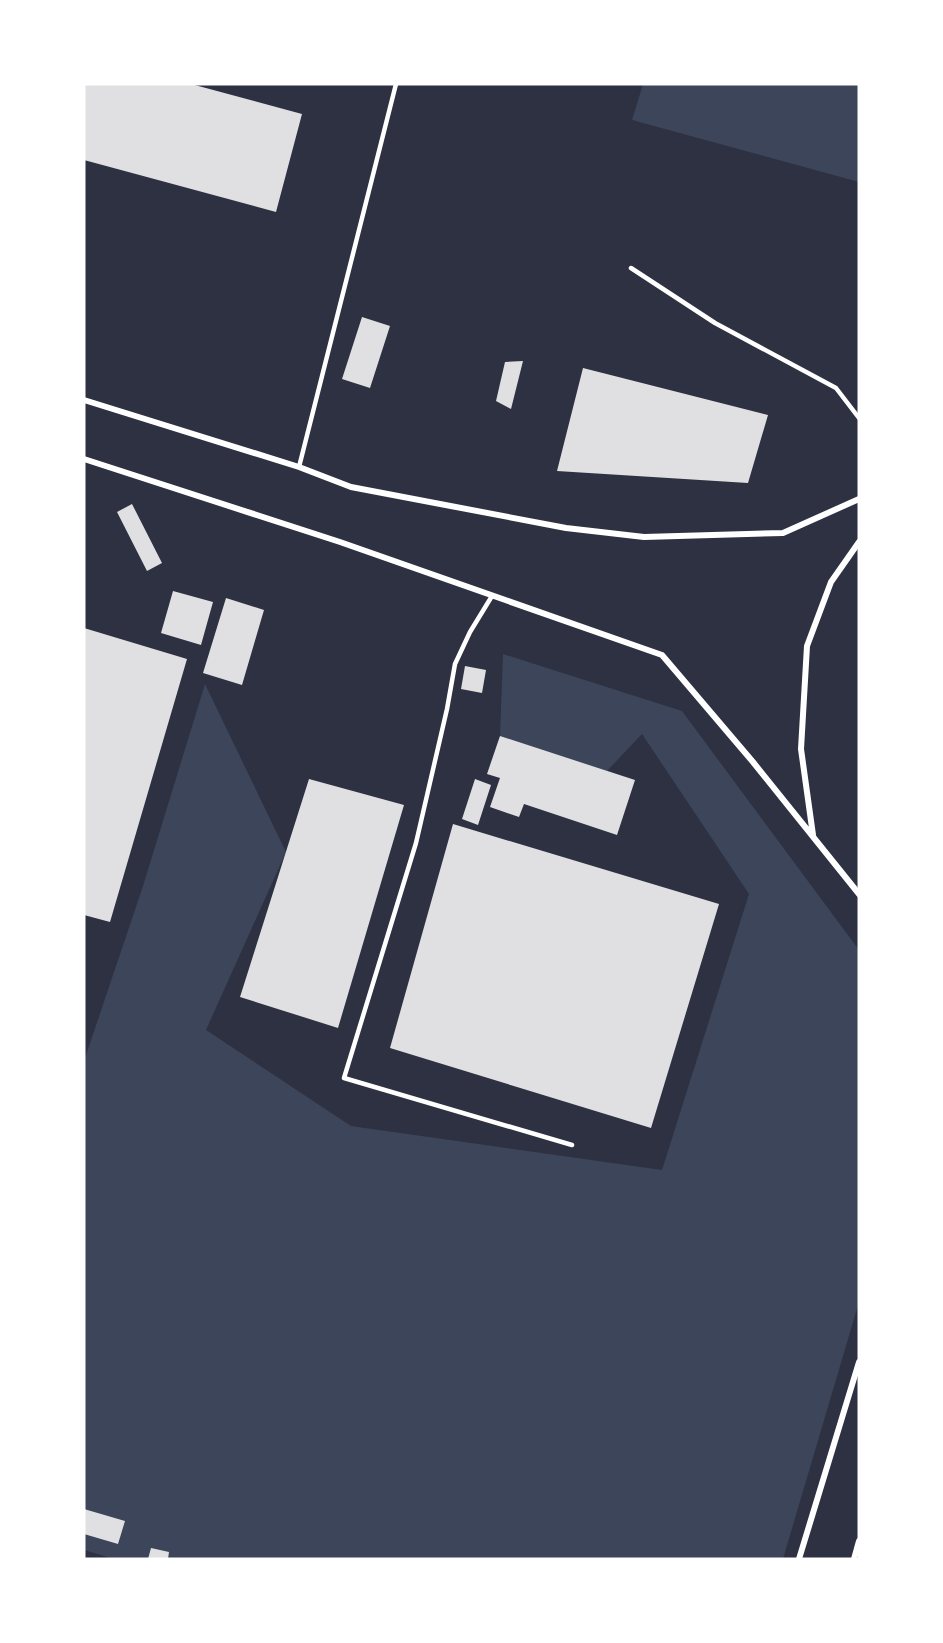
<svg xmlns="http://www.w3.org/2000/svg" width="943" height="1643" font-family="'DejaVu Sans',sans-serif">
	<rect width="100%" height="100%" fill="#2d3142"/>
	<path fill="#3c4559" d="M643 84H859V182L632 120Z
		M503 654 682 711 859 950V1302L783 1559H114L84 1550V1061L143 886 205 684 286 852 206 1030 351 1126 662 1170 749 894 642 734 607 771 500 736Z"/>
	<path fill="#e0e0e3" d="M84 84H191L302 114 276 212 84 160Z
		M362 317 390 326 370 388 342 379Z
		M523 361 511 409 496 401 505 362Z
		M583 368 768 415 748 483 557 471Z
		M132 504 162 563 147 571 117 512Z
		M173 591 213 602 201 645 161 633Z
		M226 598 264 610 242 685 203 673Z
		M84 628 187 659 110 922 84 915Z
		M465 666 486 670 482 693 461 689Z
		M500 736 635 780 617 835 524 804 519 817 490 807 500 778 487 774Z
		M309 779 404 805 338 1028 240 997Z
		M475 779 491 785 478 825 462 819Z
		M453 824 719 904 651 1128 390 1048Z
		M84 1509 125 1521 118 1544 84 1534Z
		M151 1548 169 1552 168 1559H148Z"/>
	<g fill="none" stroke-linecap="round" stroke-linejoin="round">
		<path stroke="#fff" stroke-width="4.5" d="M631 268 715 323 836 388 859 418
			M299 467 396 84
			M492 596 470 632 455 664 447 709 416 843 344 1078 572 1145"/>
		<path stroke="#fff" stroke-width="6" d="M84 400 299 467 351 487 566 528 644 537 783 533 859 499
			M84 459 340 542 662 655 753 762 859 894
			M813 835 801 749 807 646 831 582 859 542
			M799 1559 859 1362
			M854 1559 859 1541"/>
	</g>
	<rect width="943" height="1643" fill="none" stroke="#ffffff" stroke-width="171"/>
</svg>
